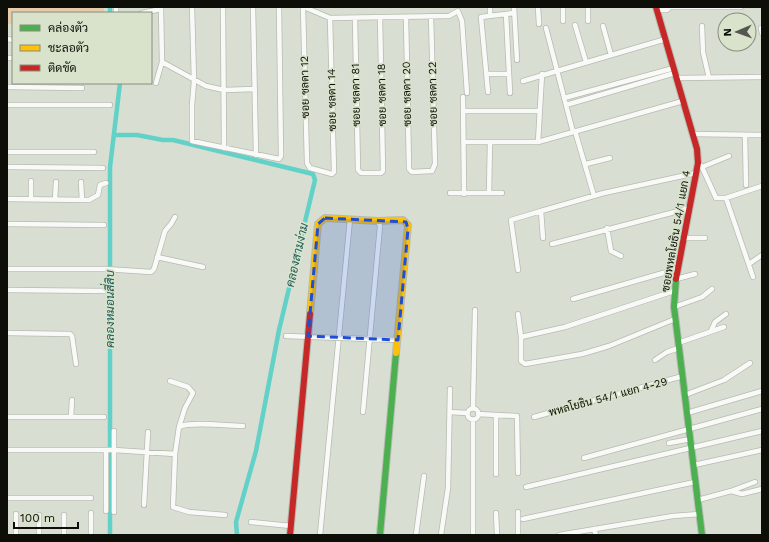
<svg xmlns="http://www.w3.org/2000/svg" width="769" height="542" font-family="'Work Sans',Sarabun,sans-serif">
	<rect width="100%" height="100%" fill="#d8ded1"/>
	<path fill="#e7cbaa" d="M7 7H104V13H13V24H7Z"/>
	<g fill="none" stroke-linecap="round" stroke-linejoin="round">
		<path stroke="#62d1c7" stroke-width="4.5" d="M110 7V13
			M114 135H137L163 140H173L313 174 315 180 279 330 256 451 236 522 237 535
			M110 535V167L120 83"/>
		<defs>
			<path id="street" d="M116 7V13
				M192 7 194 81 192 105V141L279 159 281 156 279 7
				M223 7 224 148
				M253 7 256 155
				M303 7 307 163 310 168 332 174 334 172 330 18
				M304 7 330 18 449 16 458 11
				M490 7V15
				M514 7 517 60
				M538 7 539 24
				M563 7V21
				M588 7V21
				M657 10H667L670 7H741
				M458 11 462 21 467 93
				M142 13 161 9
				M506 14 510 93
				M406 17 409 169 412 172 432 171 435 164 431 16
				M355 18 358 170 361 173H381L383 171 380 17
				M575 25 586 62
				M603 26 611 55
				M702 26 703 52 709 78
				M546 28 573 132
				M761 28 762 33
				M7 39 13 40
				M7 58H13
				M162 62 206 86 224 90 255 89
				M486 74H509
				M677 78 762 77
				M523 81 666 39
				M156 83 162 62 161 7
				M7 87 82 88
				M488 92 481 17 514 13
				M463 97 464 194
				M564 98 674 68
				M7 105H110
				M566 105 675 73
				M463 111H540
				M575 131 594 196
				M692 134 762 135
				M745 135 746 185
				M463 142H538L683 101
				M538 142 542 74
				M7 152H94
				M698 163 702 167 716 198H726L762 186
				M586 164 610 158
				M7 167 103 168
				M702 167 729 156
				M81 182 82 200
				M450 193H502
				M489 193 490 142
				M726 198 753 277
				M7 199 89 200 98 195 100 185 106 183
				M31 199V181
				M55 200 56 182
				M7 224 104 225
				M607 228 611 251 621 256
				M543 238 541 211 604 193 696 173
				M684 238H705
				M552 244 690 208
				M157 257 203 267
				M749 264 762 255
				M7 269H105L151 272 154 269 165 231 171 224 175 217
				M518 270 511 220 541 211
				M676 279 695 274
				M7 290 106 291
				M573 299 677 269
				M674 307 702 297 712 289
				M518 314 521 337V361L525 364 582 354 609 346 675 319
				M711 331 715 322 726 314
				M7 333 70 334 72 336 76 364
				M286 336 398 340
				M521 337 565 327 674 291
				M678 343 724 327
				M655 360 667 352 679 348
				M170 381 188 387 193 393 185 408 179 427
				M685 395 724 380 750 363
				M473 408 475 310
				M467.5 414a5.5 5.5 0 1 1 11 0a5.5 5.5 0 1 1-11 0Z
				M363 412 380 226 378 221
				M450 412 467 413
				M687 413 762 391
				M478 414 517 416 518 473
				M7 417H104
				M71 417 72 400
				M534 417 683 376
				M473 420V535
				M669 443 691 439
				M7 450H114L175 454
				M106 450V511
				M584 458 762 409
				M694 465 762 450
				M496 474V415
				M526 487 762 431
				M731 491 742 494 762 489
				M7 498H91
				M698 500 731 491 755 482
				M144 505 148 432
				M114 512V431
				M518 512V535
				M496 513 497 535
				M16 514V535
				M64 515V535
				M225 515 189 512 173 507 175 454 179 427C189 421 229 426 243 426
				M523 519 695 482
				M251 522 291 526
				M594 529 596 535
				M39 535V515
				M91 535V513
				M320 535 350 219
				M416 535 424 476
				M441 535 448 488 450 389
				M559 535 673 516 700 514"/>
			<path id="fast" d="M676 279 674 307 702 535
				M380 535 396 353"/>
			<path id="slow" d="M310 314 318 224 325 218 378 221 403 220 408 225 396 353"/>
			<path id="jam" d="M656 7 697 149 698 163 676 279
				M290 535 310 314"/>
		</defs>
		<use href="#street" stroke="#b6bbb1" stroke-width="6"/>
		<use href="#fast" stroke="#b6bbb1" stroke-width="8"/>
		<use href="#slow" stroke="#b6bbb1" stroke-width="8"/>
		<use href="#jam" stroke="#b6bbb1" stroke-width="8"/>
		<use href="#street" stroke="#f9faf8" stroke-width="4.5"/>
		<use href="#fast" stroke="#4caf50" stroke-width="6"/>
		<use href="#slow" stroke="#ffc107" stroke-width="6"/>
		<use href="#jam" stroke="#c62828" stroke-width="6"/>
	</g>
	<path fill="#1d4ed8" fill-opacity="0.2" stroke="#1d4ed8" stroke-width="3" stroke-dasharray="8 5" stroke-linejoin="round" d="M325 218 406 222 408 229 398 340 308 336 318 224Z"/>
	<g text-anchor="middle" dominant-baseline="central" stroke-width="3.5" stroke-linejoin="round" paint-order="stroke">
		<g font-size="11" fill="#0c0e07" stroke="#d9e3cc">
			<text transform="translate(305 87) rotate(-91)">ซอย ชลดา 12</text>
			<text transform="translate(407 94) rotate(-91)">ซอย ชลดา 20</text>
			<text transform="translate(433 94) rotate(-91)">ซอย ชลดา 22</text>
			<text transform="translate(356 95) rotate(-91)">ซอย ชลดา 81</text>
			<text transform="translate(382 95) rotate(-91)">ซอย ชลดา 18</text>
			<text transform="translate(332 100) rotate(-91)">ซอย ชลดา 14</text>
			<text transform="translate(676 231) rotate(-80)">ซอยพหลโยธิน 54/1 แยก 4</text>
			<text transform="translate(608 397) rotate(-15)">พหลโยธิน 54/1 แยก 4-29</text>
		</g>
		<g font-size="12" font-style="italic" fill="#215d59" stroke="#d9e3cc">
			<text transform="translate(297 255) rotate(-77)">คลองสามง่าม</text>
			<text transform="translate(110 309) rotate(-90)">คลองหมอนสี่สิบ</text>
		</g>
	</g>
	<rect width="769" height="542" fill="none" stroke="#0c0e07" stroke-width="16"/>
	<rect x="12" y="12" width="140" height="72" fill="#d9e3cc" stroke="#878e7d"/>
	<rect x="20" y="25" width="20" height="6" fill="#4caf50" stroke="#878e7d"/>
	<text x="48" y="32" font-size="12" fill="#0c0e07">คล่องตัว</text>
	<rect x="20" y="45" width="20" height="6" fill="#ffc107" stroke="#878e7d"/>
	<text x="48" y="52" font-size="12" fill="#0c0e07">ชะลอตัว</text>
	<rect x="20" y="65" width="20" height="6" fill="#c62828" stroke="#878e7d"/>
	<text x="48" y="72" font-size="12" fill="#0c0e07">ติดขัด</text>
	<g transform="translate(737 32) rotate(268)"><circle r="19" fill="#d9e3cc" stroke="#878e7d"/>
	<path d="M0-3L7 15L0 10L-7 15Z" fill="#53574e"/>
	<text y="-6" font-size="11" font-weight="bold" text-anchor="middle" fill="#0c0e07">N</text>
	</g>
	<path d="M14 522v6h64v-6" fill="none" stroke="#0c0e07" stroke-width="2"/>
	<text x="20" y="522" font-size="12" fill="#0c0e07" stroke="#d9e3cc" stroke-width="3" paint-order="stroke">100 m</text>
</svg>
